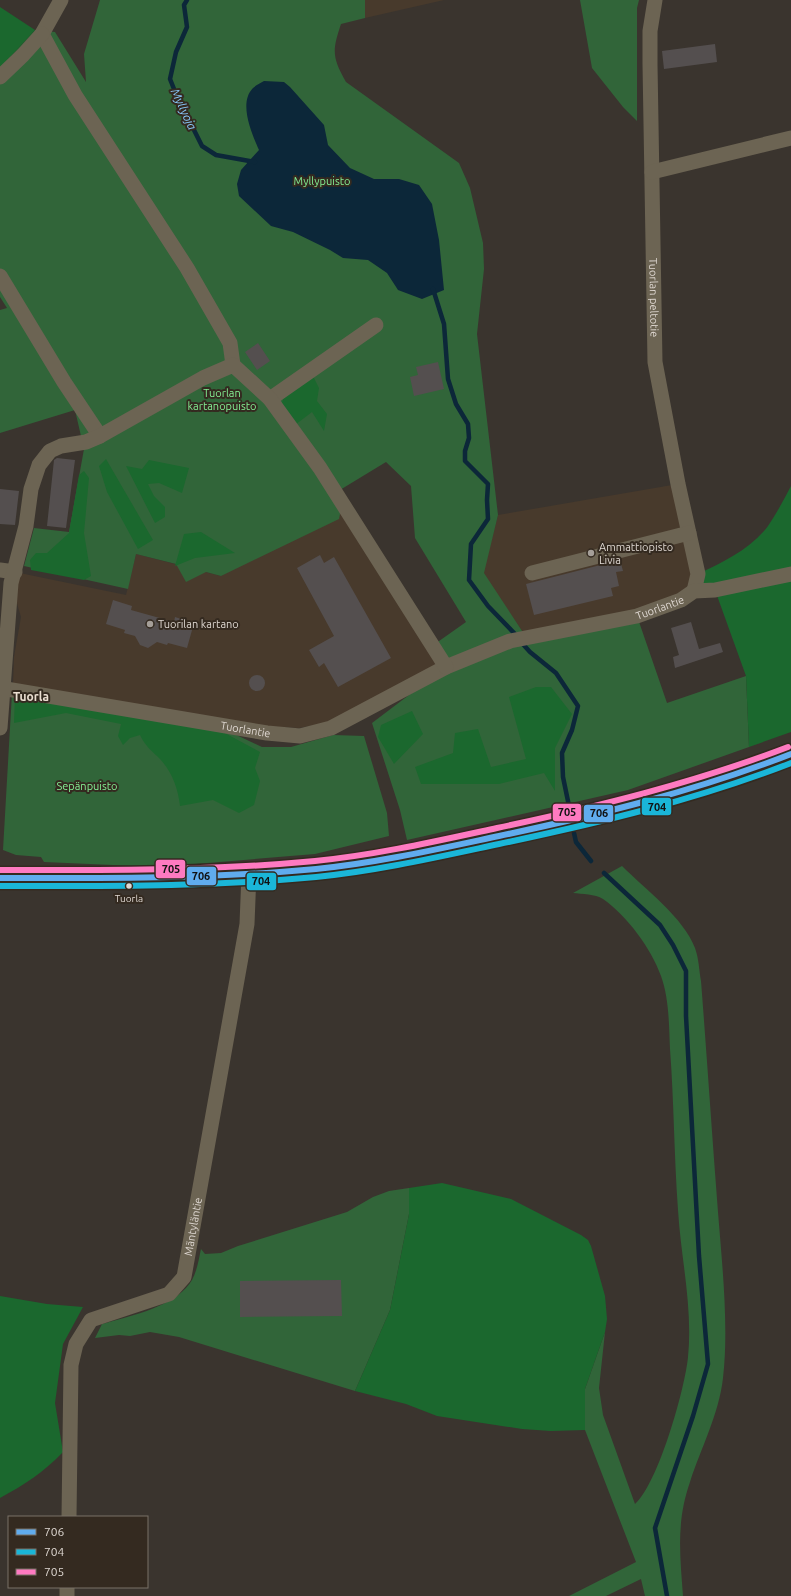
<svg xmlns="http://www.w3.org/2000/svg" width="791" height="1596" font-family="Ubuntu,sans-serif">
	<rect width="100%" height="100%" fill="#3a342e"/>
	<path fill="#483a2c" d="M365 0H444L365 18Z
		M678 484 698 574 681 600 526 637 483 573 498 515Z
		M342 504 446 667 330 722 299 728 258 726 13 684 14 657 21 617 11 583 15 572 126 595 136 554 221 576Z"/>
	<path fill="#316539" d="M100 0H365V18L341 24C332 51 332 57 346 82L459 163 470 188 483 243 484 269 477 334 498 515 484 573 526 637 637 616 667 703 746 676 749 747 628 790 407 840 400 810 372 723 446 667 432 646 466 622 415 538 411 486 386 462 335 493 342 504 339 519 221 576 206 572 186 582 176 564 136 554 128 589 24 566 34 528 69 532 84 449 75 410 0 433V310L7 308 0 297V68L35 30 55 32 86 82 84 54Z
		M580 0H639L637 8V121L623 107 592 68Z
		M12 693 228 731 262 747H291L333 735 364 736 387 813 389 836 315 854 159 867 44 862 41 857 16 855 3 850Z
		M622 866C644 888 684 918 695 948 699 959 699 970 701 981 707 1058 712 1135 718 1212 722 1263 729 1327 723 1378 719 1414 701 1448 690 1482 676 1522 680 1555 683 1596H645L641 1579 606 1596H569L636 1562 585 1430V1389L605 1332 599 1388 603 1415 635 1504C658 1484 685 1389 688 1357 693 1308 681 1259 678 1210 674 1156 674 1102 670 1049 669 1025 669 998 661 976 651 948 627 916 603 899 595 894 582 894 573 893Z
		M409 1188V1214L390 1310 355 1391 179 1337 150 1332 130 1336 119 1335 95 1338 102 1324C127 1317 168 1308 186 1288 196 1278 198 1263 201 1249L205 1254 221 1253 238 1246 347 1212 373 1197 389 1191Z"/>
	<path fill="#1b682e" d="M0 7 35 30 0 68Z
		M312 374 319 388 317 401 327 414 324 431 312 412 295 425 281 407 284 395Z
		M106 459 153 540 138 549 107 492 99 466Z
		M149 460 189 468 182 493 159 483 148 484 154 496 165 507V517L155 523 126 466 142 469Z
		M84 471 89 478 84 533 91 576 84 580 31 570 30 560 36 553H47L69 533 79 475Z
		M791 486V732L749 747 746 676 715 590 694 591 698 574C723 562 751 549 768 526 777 513 784 499 791 486Z
		M201 532 235 553 195 558 175 566 184 534Z
		M536 687H551L572 714 555 748V791L544 773 499 784H421L415 767 453 753 455 733 478 729 491 767 526 759 509 697Z
		M15 694 221 731 260 752 255 768 260 781 254 805 239 813 213 800 180 806C178 788 172 772 160 759 152 751 145 746 140 735L130 738 123 745 118 736 121 724 66 713 14 723Z
		M412 711 423 734 394 764 378 737 381 725Z
		M442 1183 511 1199 581 1235 588 1240 591 1246 605 1296 607 1319 605 1332 585 1389V1430L551 1431 522 1429 437 1416 406 1404 355 1391 390 1310 409 1214V1188Z
		M0 1296 47 1304 83 1307 63 1344 55 1403 63 1452C44 1472 24 1485 0 1498Z"/>
	<path fill="#0c2739" d="M264 81 284 82 290 87 324 125 328 145 350 168 374 179H399L419 185 432 204 439 240 444 290 422 299 398 290 387 273 368 260 343 258 330 250 293 232 271 226 239 196 237 184 241 170 259 150C252 134 238 103 253 88 256 85 261 83 264 81Z"/>
	<g fill="none" stroke-linecap="round" stroke-linejoin="round">
		<path stroke="#0c2739" stroke-width="4.5" d="M187 0 184 5 187 27 176 52 170 79 176 94 202 146 216 155 255 162
			M433 289 444 324 448 379 456 404 468 424 469 438 465 451V461L488 484 487 500 488 519 471 544 469 580 488 606 517 636
			M521 642 530 652 556 673 578 706 572 730 562 753 563 777 569 806
			M574 833 576 842 591 861
			M604 873 660 925 673 945 686 971V1016L699 1256 708 1364 693 1416 655 1528 667 1596"/>
	</g>
	<path fill="#544f4f" d="M715 44 717 62 664 69 662 51Z
		M258 343 270 361 257 370 245 352Z
		M438 362 444 389 414 396 410 377 418 375 416 367Z
		M57 458 75 460 66 528 47 526 54 460Z
		M0 489 19 491 15 525 0 524Z
		M320 555 324 563 334 557 391 658 338 687 324 663 319 667 309 650 334 636 297 568Z
		M620 560 623 571 616 572 619 586 611 588 613 596 534 615 526 584Z
		M113 600 132 606 131 610 174 622 175 617 194 623 187 648 168 643 167 645 157 642 148 648 140 645 135 636 124 633 125 630 106 624Z
		M691 622 699 649 720 643 723 652 675 668 673 657 679 655 671 628Z
		M249 683a8 8 0 1 1 16 0a8 8 0 1 1-16 0Z
		M341 1280 342 1316 240 1317V1281Z"/>
	<g fill="none" stroke-linecap="round" stroke-linejoin="round">
		<g stroke="#6c6453" stroke-width="15">
			<path d="M61 0 42 34 75 95 187 268 230 343 233 365"/>
			<path id="s1" d="M655 0 650 31V64L655 362 678 484 698 574 694 591"/>
			<path d="M0 77 23 55 42 34"/>
			<path d="M652 172 791 138"/>
			<path d="M0 276 64 382 100 436"/>
			<path d="M270 399 376 325"/>
			<path d="M0 570 15 572"/>
			<path d="M532 573 689 533"/>
			<path id="s2" d="M0 688 267 733 300 736 331 728 446 667 510 641 637 616 681 600 694 591 715 590 791 574"/>
			<path d="M0 728 11 583 26 526 31 489 39 465 50 451 61 446 86 442 100 436 203 378 233 365 270 399 320 468 446 667"/>
			<path id="s3" d="M69 1517 71 1365 76 1344 91 1320 169 1294 184 1277 247 924 249 873"/>
			<path d="M67 1596V1587"/>
		</g>
		<path stroke="#7a7058" stroke-width="19" d="M0 878C97 878 194 878 291 871 360 866 428 851 495 837 595 816 697 793 791 754"/>
		<defs>
			<path id="bus-1" d="M0 878C105 878 211 879 316 869 377 863 438 849 499 836 598 815 696 791 791 754"/>
			<path id="bus-2" d="M0 886C105 886 211 887 316 877 377 871 438 857 499 844 598 823 696 800 791 763"/>
			<path id="bus-3" d="M0 870C105 870 210 871 315 861 376 855 437 841 497 828 596 807 694 783 788 747"/>
		</defs>
		<use href="#bus-1" stroke="#342a20" stroke-width="9"/>
		<use href="#bus-2" stroke="#342a20" stroke-width="9"/>
		<use href="#bus-3" stroke="#342a20" stroke-width="9"/>
		<use href="#bus-1" stroke="#60acee" stroke-width="6"/>
		<use href="#bus-2" stroke="#1ab6d8" stroke-width="6"/>
		<use href="#bus-3" stroke="#fe7ac1" stroke-width="6"/>
	</g>
	<g fill="#a59f99" stroke="#342a20" stroke-width="1.5">
		<circle cx="591" cy="553" r="4"/>
		<circle cx="150" cy="624" r="4"/>
	</g>
	<circle fill="#dfd8d2" stroke="#342a20" stroke-width="1.5" cx="129" cy="886" r="3.5"/>
	<g text-anchor="middle" dominant-baseline="central" stroke-width="4" stroke-linejoin="round" paint-order="stroke">
		<g font-size="10" fill="#dfd8d2" stroke="#342a20">
			<text x="129" y="898">Tuorla</text>
		</g>
		<g font-size="11" fill="#84ef94" stroke="#342a20">
			<text x="322" y="181">Myllypuisto</text>
			<text x="222" y="393">Tuorlan<tspan x="222" dy="13">kartanopuisto</tspan></text>
			<text x="87" y="786">Sepänpuisto</text>
		</g>
		<g font-size="11" fill="#dfd8d2" stroke="#342a20">
			<text stroke="none"><textPath href="#s1" startOffset="298">Tuorlan peltotie</textPath></text>
			<text stroke="none"><textPath href="#s2" startOffset="689">Tuorlantie</textPath></text>
			<text stroke="none"><textPath href="#s2" startOffset="249">Tuorlantie</textPath></text>
			<text stroke="none"><textPath href="#s3" startOffset="358">Mäntyläntie</textPath></text>
		</g>
		<g font-size="11" fill="#dfd8d2" stroke="#342a20" text-anchor="start">
			<text x="599" y="547">Ammattiopisto<tspan x="599" dy="13">Livia</tspan></text>
			<text x="158" y="624">Tuorilan kartano</text>
		</g>
		<g font-size="12" font-style="italic" fill="#89c9fb" stroke="#342a20">
			<text transform="translate(184 109) rotate(65)">Myllyoja</text>
		</g>
		<g font-size="12" font-weight="bold" fill="#ebdfd2" stroke="#342a20">
			<text x="31" y="696">Tuorla</text>
		</g>
	</g>
	<g stroke="#342a20" stroke-width="1.5">
		<rect x="641" y="797" width="31" height="19" rx="4" fill="#1ab6d8"/>
		<rect x="552" y="803" width="30" height="19" rx="4" fill="#fe7ac1"/>
		<rect x="583" y="804" width="31" height="19" rx="4" fill="#60acee"/>
		<rect x="155" y="859" width="31" height="20" rx="4" fill="#fe7ac1"/>
		<rect x="186" y="866" width="31" height="20" rx="4" fill="#60acee"/>
		<rect x="246" y="872" width="31" height="19" rx="4" fill="#1ab6d8"/>
	</g>
	<g font-size="11" text-anchor="middle" font-weight="bold" fill="#111">
		<text x="657" y="811">704</text>
		<text x="567" y="816">705</text>
		<text x="599" y="817">706</text>
		<text x="171" y="873">705</text>
		<text x="201" y="880">706</text>
		<text x="261" y="885">704</text>
	</g>
	<rect x="8" y="1516" width="140" height="72" fill="#342a20" stroke="#787067"/>
	<rect x="16" y="1529" width="20" height="6" fill="#60acee" stroke="#787067"/>
	<text x="44" y="1536" font-size="12" fill="#dfd8d2">706</text>
	<rect x="16" y="1549" width="20" height="6" fill="#1ab6d8" stroke="#787067"/>
	<text x="44" y="1556" font-size="12" fill="#dfd8d2">704</text>
	<rect x="16" y="1569" width="20" height="6" fill="#fe7ac1" stroke="#787067"/>
	<text x="44" y="1576" font-size="12" fill="#dfd8d2">705</text>
</svg>
